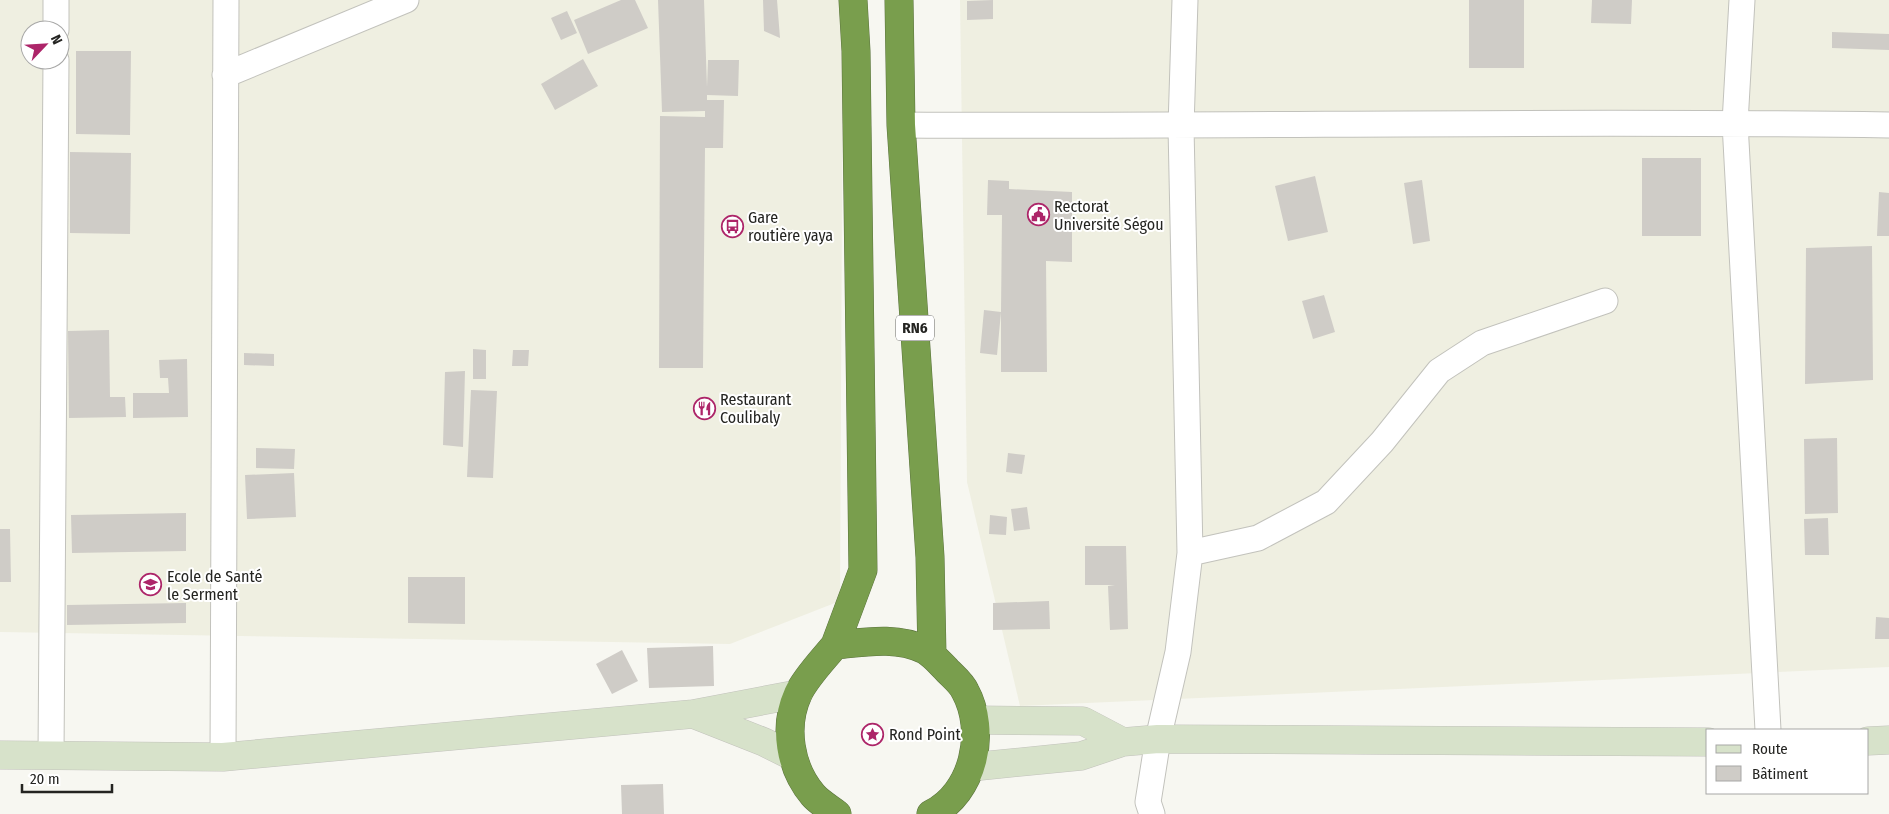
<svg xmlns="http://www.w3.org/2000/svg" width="1889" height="814" font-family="'Fira Sans Condensed',sans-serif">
	<rect width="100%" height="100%" fill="#f7f7f1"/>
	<path fill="#efefe1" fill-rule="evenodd" d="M0 0H843L840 601 730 644 0 632ZM30 30H60V60H30Z
		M960 0H1889V667L1020 706 967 482Z"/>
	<path fill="#cfccc7" d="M621 0H635L648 28 588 54 574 20Z
		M658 0H704L707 87 708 60H739L738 96 707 95V100H724L723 148H705L703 368H659L660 116 705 117V111L662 112Z
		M763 0H777L780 38 764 31Z
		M993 0V19L967 20V1Z
		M1469 0H1524V68H1469Z
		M1592 0H1632L1631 24 1591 23Z
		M567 11 577 33 561 40 551 18Z
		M1832 32 1889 34V50L1832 48Z
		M76 51H131L130 135 76 134Z
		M583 59 598 86 555 110 541 84Z
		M70 152 131 153 130 234 70 233Z
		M1642 158H1701V236H1642Z
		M1315 176 1328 232 1288 241 1275 186Z
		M988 180 1009 181V189L1072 192V262L1046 261 1047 372H1001V312L997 355 980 353 984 310 1001 312 1002 215H987Z
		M1422 180 1430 241 1413 244 1404 183Z
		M1879 192 1889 193V236H1877Z
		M1872 246 1873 380 1805 384 1806 248Z
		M1324 295 1335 332 1313 339 1302 301Z
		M109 330 110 397H125L126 417 69 418 68 331Z
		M473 349 486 350V379H473Z
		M513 350H529L528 366H512Z
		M244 353 274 354V366L244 365Z
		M187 359 188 417 133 418V393H169L168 378H160L159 360Z
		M465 371 463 447 443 445 445 372Z
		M471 390 497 391 493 478 467 477Z
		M1837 438 1838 513 1805 514 1804 439Z
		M256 448 295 449 294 469 256 468Z
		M1008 453 1025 455 1022 474 1006 472Z
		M294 473 296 517 247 519 245 475Z
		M1027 507 1030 529 1014 531 1011 509Z
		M186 513V551L72 553 71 515Z
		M990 515 1007 517 1006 535 989 534Z
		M1828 518 1829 555H1805L1804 519Z
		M0 529H10L11 582H0Z
		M1085 546H1126L1128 629 1110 630 1108 586 1115 585H1085Z
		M408 577H465V624L408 623Z
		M1049 601 1050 629 993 630V603Z
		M186 603V623L67 625V605Z
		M1876 617 1889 618V639H1875Z
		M713 646 714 686 649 688 647 648Z
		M622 650 638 681 612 694 596 664Z
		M663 784 664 814H622L621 785Z"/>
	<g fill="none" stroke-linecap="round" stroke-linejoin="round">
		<defs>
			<path id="street" d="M1742 0 1735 123 1768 730
				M56 30V0
				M225 75 406 0
				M901 125C1231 127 1560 120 1889 125
				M1190 553 1258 538 1326 502 1382 442 1439 371 1482 343 1605 301
				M51 755 56 60
				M223 757 226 0
				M1152 814 1148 802 1158 739 1178 652 1190 553 1181 127 1185 0"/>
			<path id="secondary" d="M693 714 764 742 792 756
				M975 720 1083 721 1123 742
				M1868 741 1889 740
				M0 755 223 757 693 714 798 694
				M971 767 1081 756 1123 742 1158 739 1708 742"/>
			<path id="highway" d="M899 0 901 125 930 557 932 655
				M835 645 863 570 856 51 853 0
				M837 814C829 808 819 802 813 795 790 768 783 727 798 694 806 677 823 660 835 645 865 642 897 636 925 650 933 655 939 662 945 668 951 675 961 682 965 691 987 731 974 793 931 814"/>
		</defs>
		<use href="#street" stroke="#c2c2bc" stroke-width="27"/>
		<use href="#secondary" stroke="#c2c2bc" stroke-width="29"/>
		<use href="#highway" stroke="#5b733e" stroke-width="29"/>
		<use href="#street" stroke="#fff" stroke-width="25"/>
		<use href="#secondary" stroke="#d7e2ca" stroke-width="28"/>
		<use href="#highway" stroke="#799e4d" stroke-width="28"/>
	</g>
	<defs>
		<symbol id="civic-ring" viewBox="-11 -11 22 22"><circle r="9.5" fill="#fff" stroke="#ad2569" stroke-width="1.5"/><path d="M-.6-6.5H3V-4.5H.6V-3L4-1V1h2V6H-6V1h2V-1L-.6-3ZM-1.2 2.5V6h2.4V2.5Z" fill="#ad2569"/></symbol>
		<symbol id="bus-ring" viewBox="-11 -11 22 22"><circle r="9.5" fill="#fff" stroke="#ad2569" stroke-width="1.5"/><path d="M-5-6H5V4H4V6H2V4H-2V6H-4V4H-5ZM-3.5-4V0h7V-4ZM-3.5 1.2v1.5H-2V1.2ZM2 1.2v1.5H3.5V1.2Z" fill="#ad2569"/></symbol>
		<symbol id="restaurant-ring" viewBox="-11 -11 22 22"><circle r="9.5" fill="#fff" stroke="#ad2569" stroke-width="1.5"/><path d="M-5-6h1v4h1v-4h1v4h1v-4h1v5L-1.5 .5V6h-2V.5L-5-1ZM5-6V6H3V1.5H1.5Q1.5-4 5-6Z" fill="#ad2569"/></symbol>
		<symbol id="school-ring" viewBox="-11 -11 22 22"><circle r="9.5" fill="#fff" stroke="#ad2569" stroke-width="1.5"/><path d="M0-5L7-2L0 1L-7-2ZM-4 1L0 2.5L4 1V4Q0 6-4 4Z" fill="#ad2569"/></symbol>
		<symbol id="sight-ring" viewBox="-11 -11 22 22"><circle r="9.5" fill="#fff" stroke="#ad2569" stroke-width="1.5"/><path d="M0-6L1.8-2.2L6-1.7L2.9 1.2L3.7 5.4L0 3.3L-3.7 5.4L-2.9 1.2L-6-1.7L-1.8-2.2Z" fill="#ad2569"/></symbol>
	</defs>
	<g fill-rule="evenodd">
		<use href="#civic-ring" x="1026" y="202" width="25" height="25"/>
		<use href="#bus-ring" x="720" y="214" width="25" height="25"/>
		<use href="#restaurant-ring" x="692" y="396" width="25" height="25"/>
		<use href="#school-ring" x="138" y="572" width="25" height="25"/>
		<use href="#sight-ring" x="860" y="722" width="25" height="25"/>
	</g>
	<g text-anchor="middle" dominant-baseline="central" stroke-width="4" stroke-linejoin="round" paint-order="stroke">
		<rect fill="#fff" stroke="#666664" stroke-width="1" x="896" y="315.5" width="38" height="25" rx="4"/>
		<g font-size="15" font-weight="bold" fill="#242421">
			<text x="915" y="328">RN6</text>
		</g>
		<g font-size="16" fill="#242421" stroke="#fff" text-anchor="start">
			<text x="1054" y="206">Rectorat<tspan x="1054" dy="18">Université Ségou</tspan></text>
			<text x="748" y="217">Gare<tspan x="748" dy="18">routière yaya</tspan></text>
			<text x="720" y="399">Restaurant<tspan x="720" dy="18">Coulibaly</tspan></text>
			<text x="167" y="576">Ecole de Santé<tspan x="167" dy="18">le Serment</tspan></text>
			<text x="889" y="734">Rond Point</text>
		</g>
	</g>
	<rect x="1706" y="729" width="162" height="65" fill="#ffffff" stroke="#a7a7a6"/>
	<rect x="1716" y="745" width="25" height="8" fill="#d7e2ca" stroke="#a7a7a6"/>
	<text x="1752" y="754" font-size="15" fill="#242421">Route</text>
	<rect x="1716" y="766" width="25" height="15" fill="#cfccc7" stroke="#a7a7a6"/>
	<text x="1752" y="779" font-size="15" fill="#242421">Bâtiment</text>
	<g transform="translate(45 45) rotate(65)"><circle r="24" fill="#ffffff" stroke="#a7a7a6"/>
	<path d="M0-4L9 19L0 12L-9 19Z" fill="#ad2569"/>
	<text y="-8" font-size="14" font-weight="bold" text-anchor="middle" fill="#242421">N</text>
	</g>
	<path d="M22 784v8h90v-8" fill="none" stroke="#242421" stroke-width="2.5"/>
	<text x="30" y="784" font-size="15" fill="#242421" stroke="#ffffff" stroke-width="4" paint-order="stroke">20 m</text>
</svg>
